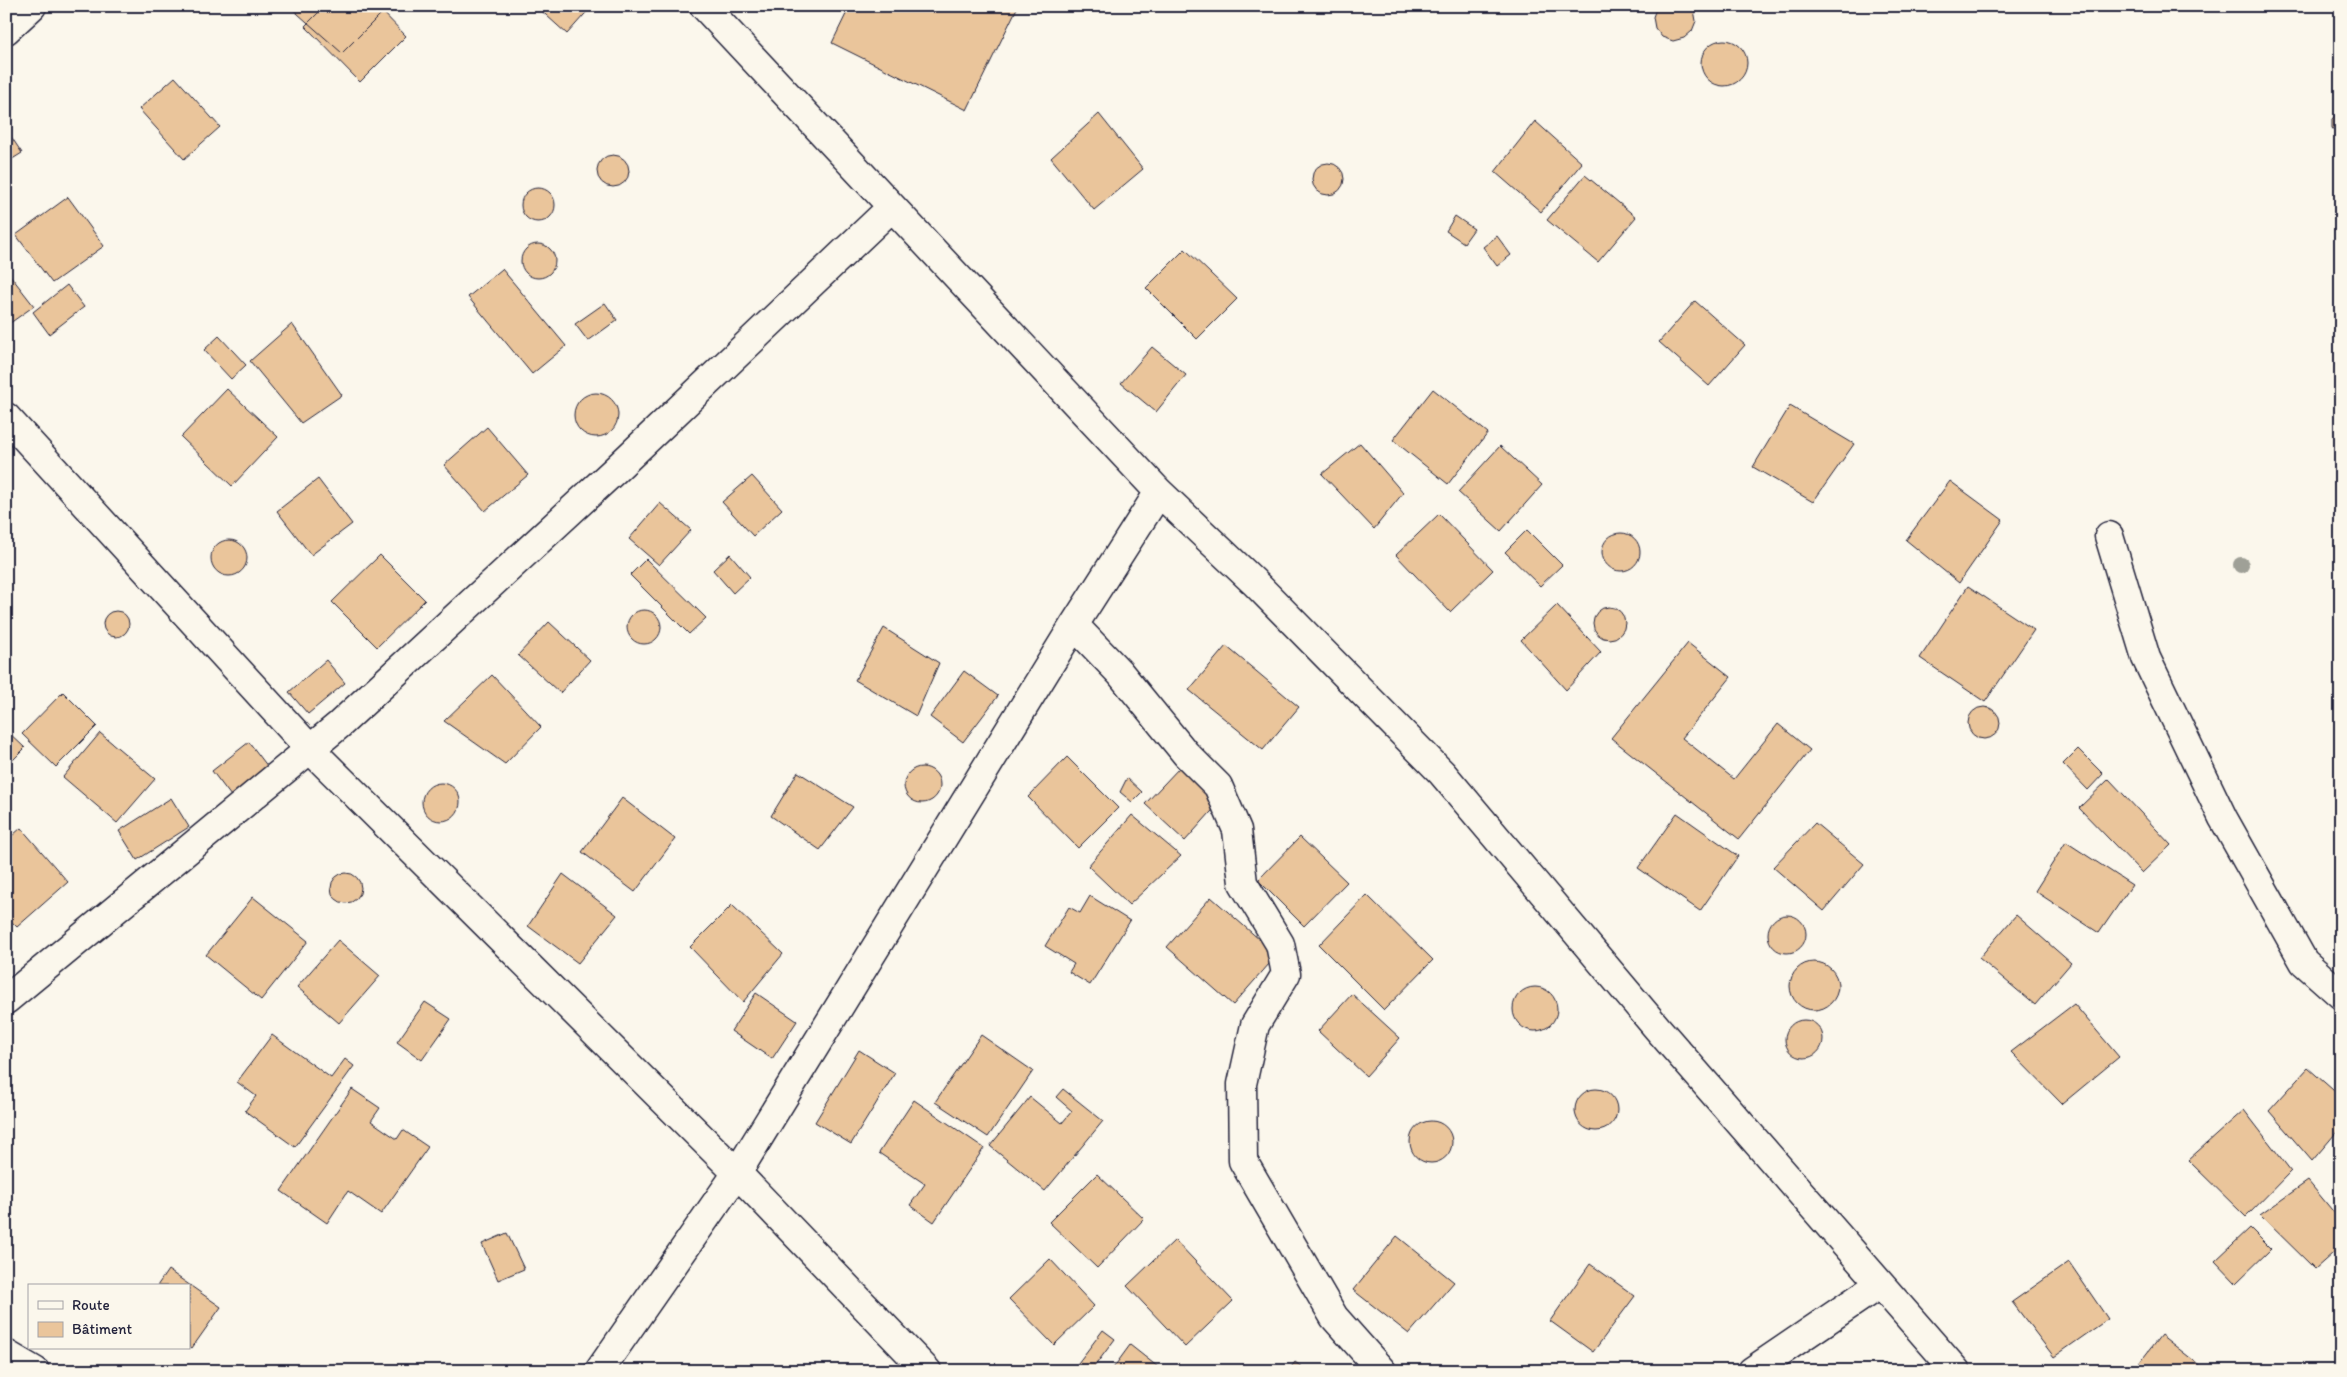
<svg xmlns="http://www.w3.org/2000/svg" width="2347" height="1377" font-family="Itim,sans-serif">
	<rect width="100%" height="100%" fill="#fbf7ec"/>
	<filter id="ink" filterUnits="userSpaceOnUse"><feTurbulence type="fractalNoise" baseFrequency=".02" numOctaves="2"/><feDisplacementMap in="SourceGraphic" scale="10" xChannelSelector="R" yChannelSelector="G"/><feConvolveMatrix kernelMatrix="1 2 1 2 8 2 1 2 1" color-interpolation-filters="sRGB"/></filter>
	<g filter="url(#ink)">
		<path fill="#eac59b" stroke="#22223b" d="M289 6H389L342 53Z
			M325 6H377L406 36 360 82 305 26Z
			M536 6H592L567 34Z
			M850 6H1018L967 110 832 43Z
			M1691 6 1694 10 1696 21 1692 31 1684 38 1673 41 1662 37 1655 28 1653 17 1657 6Z
			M1701 63a23 23 0 1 1 46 0a23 23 0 1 1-46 0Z
			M175 77 220 127 184 159 139 109Z
			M2341 109V139L2332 128V119Z
			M1099 114 1143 169 1094 210 1051 158Z
			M1535 121 1582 163 1541 212 1495 172Z
			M6 129 22 153 6 163Z
			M597 171a16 16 0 1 1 32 0a16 16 0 1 1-32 0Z
			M1312 179a16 16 0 1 1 32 0a16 16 0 1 1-32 0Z
			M1585 175 1636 217 1598 262 1547 220Z
			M521 205a17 17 0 1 1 34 0a17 17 0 1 1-34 0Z
			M68 197 104 246 52 283 16 235Z
			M1455 216 1474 229 1464 243 1446 231Z
			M1497 236 1511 255 1497 266 1483 247Z
			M521 261a17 17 0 1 1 34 0a17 17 0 1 1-34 0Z
			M1185 249 1237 299 1197 339 1146 288Z
			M502 269 566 346 532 374 468 297Z
			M6 270 34 306 6 326Z
			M67 285 84 307 49 334 33 312Z
			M1695 301 1745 345 1709 386 1659 342Z
			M605 303 617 320 588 341 575 324Z
			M292 324 342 395 301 423 250 361Z
			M219 336 246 365 231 379 204 350Z
			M1152 347 1186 375 1156 412 1121 383Z
			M227 389 278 437 232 486 181 437Z
			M1433 389 1488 433 1448 484 1393 440Z
			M574 415a22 22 0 1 1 44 0a22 22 0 1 1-44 0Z
			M1790 406 1854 444 1813 502 1753 467Z
			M487 427 528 475 485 511 444 465Z
			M1360 443 1403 493 1374 529 1322 474Z
			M1500 446 1542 485 1501 531 1458 492Z
			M752 476 782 509 753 536 722 502Z
			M318 479 352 524 311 555 277 511Z
			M1950 481 2003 520 1959 583 1906 540Z
			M660 503 691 530 659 565 629 539Z
			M1439 514 1493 570 1450 612 1396 555Z
			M1527 530 1562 565 1540 586 1505 552Z
			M1602 552a19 19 0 1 1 38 0a19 19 0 1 1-38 0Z
			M211 558a18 18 0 1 1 36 0a18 18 0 1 1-36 0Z
			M730 554 750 577 733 593 713 570Z
			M380 555 425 600 377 647 332 602Z
			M646 559 706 618 689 634 630 575Z
			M1968 586 2034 630 1985 702 1920 658Z
			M1557 605 1601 652 1566 690 1521 640Z
			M1593 623a16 16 0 1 1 32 0a16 16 0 1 1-32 0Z
			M627 627a17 17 0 1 1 34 0a17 17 0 1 1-34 0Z
			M103 624a13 13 0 1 1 26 0a13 13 0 1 1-26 0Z
			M549 622 590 660 560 693 518 655Z
			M884 628 939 663 916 716 855 680Z
			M1688 643 1731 677 1682 738 1734 779 1778 724 1810 750 1739 839 1611 738Z
			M1226 646 1299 707 1263 750 1189 690Z
			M326 660 345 683 308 714 289 692Z
			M964 671 998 696 963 742 930 717Z
			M492 675 541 727 505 764 444 721Z
			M63 692 97 726 56 767 22 734Z
			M1968 723a16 16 0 1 1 32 0a16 16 0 1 1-32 0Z
			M6 730 25 748 6 767Z
			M100 733 155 779 117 823 63 777Z
			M249 742 268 767 231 796 212 771Z
			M2078 749 2103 774 2088 790 2063 764Z
			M1067 757 1118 808 1078 848 1028 797Z
			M1180 767 1219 803 1185 841 1145 804Z
			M904 785a18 18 0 1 1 36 0a18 18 0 1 1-36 0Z
			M798 772 853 807 820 850 771 816Z
			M1127 778 1142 792 1132 802 1120 792Z
			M2109 779 2171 845 2142 873 2079 808Z
			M422 802a19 19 0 1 1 38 0a19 19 0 1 1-38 0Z
			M171 798 189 827 137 860 119 831Z
			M622 798 675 839 635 892 582 852Z
			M1677 813 1738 856 1700 911 1638 868Z
			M1132 815 1181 856 1129 905 1088 866Z
			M1815 823 1864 864 1824 911 1773 867Z
			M21 828 68 882 17 927 6 916V841Z
			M1300 837 1347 882 1304 926 1258 880Z
			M2066 842 2132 885 2099 933 2035 891Z
			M331 888a15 15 0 1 1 30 0a15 15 0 1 1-30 0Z
			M563 874 617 915 578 963 528 926Z
			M1367 895 1433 960 1384 1010 1319 945Z
			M1090 896 1130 921 1090 985 1069 972 1074 964 1045 946 1069 907 1080 913Z
			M253 897 308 941 261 1000 206 955Z
			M1211 897 1277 955 1233 1005 1167 947Z
			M732 905 783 954 743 1002 690 947Z
			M2016 915 2071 963 2035 1005 1979 958Z
			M1768 934a19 19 0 1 1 38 0a19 19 0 1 1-38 0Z
			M338 940 380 976 339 1023 297 987Z
			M1790 986a24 24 0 1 1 48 0a24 24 0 1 1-48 0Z
			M1513 1009a22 22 0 1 1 44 0a22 22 0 1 1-44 0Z
			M756 993 797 1021 772 1059 731 1031Z
			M1352 994 1400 1038 1366 1076 1318 1031Z
			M425 1002 451 1019 422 1060 397 1042Z
			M2074 1004 2119 1057 2062 1104 2011 1052Z
			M1785 1039a19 19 0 1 1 38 0a19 19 0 1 1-38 0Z
			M272 1035 331 1078 345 1059 354 1066 295 1147 245 1111 256 1096 237 1082Z
			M981 1035 1033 1071 988 1137 935 1102Z
			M859 1050 895 1073 851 1144 815 1122Z
			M2308 1068 2341 1097V1127L2312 1161 2269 1111Z
			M1575 1110a21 21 0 1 1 42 0a21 21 0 1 1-42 0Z
			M352 1089 380 1108 371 1121 397 1139 403 1130 428 1147 381 1214 348 1191 327 1223 281 1191Z
			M1063 1089 1103 1121 1045 1191 990 1146 1030 1097 1062 1123 1072 1111 1056 1097Z
			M914 1100 984 1148 934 1222 910 1205 925 1184 879 1153Z
			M2244 1110 2291 1171 2246 1217 2188 1160Z
			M1410 1142a21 21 0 1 1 42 0a21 21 0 1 1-42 0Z
			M1097 1174 1144 1219 1097 1268 1049 1222Z
			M2308 1181 2341 1221V1246L2315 1269 2260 1215Z
			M2250 1228 2271 1249 2236 1283 2215 1261Z
			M507 1233 524 1269 498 1280 482 1244Z
			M1397 1236 1454 1282 1409 1334 1353 1290Z
			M1175 1240 1233 1301 1185 1347 1127 1286Z
			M1050 1259 1094 1306 1054 1345 1009 1299Z
			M2069 1262 2108 1319 2054 1357 2012 1302Z
			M1590 1264 1635 1296 1593 1352 1550 1321Z
			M168 1270 221 1307 192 1348 189 1346V1286H157Z
			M1103 1330 1115 1339 1091 1371H1072Z
			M2161 1335 2207 1371H2133Z
			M1130 1345 1163 1371H1111Z
			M1295 1362 1307 1371H1288Z"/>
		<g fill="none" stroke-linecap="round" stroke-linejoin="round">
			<defs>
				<path id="street" d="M704 6 1159 492 1254 582 1442 773 1658 1029 1956 1371
					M6 30 32 6
					M6 417 311 750 737 1173 927 1371
					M2109 536 2146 658 2223 818 2304 962 2341 995
					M1074 625 1120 673 1186 754 1218 786 1237 830 1243 883 1280 944 1286 974 1255 1025 1242 1084 1243 1161 1334 1317 1382 1371
					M6 1000 339 725 614 471 892 207
					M6 1354 35 1371
					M599 1371 737 1173 1074 625 1159 492
					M1752 1371 1880 1284"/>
			</defs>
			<use href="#street" stroke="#22223b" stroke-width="31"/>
			<use href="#street" stroke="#fbf7ec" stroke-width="28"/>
		</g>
		<circle fill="#9fa097" cx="2241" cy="565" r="8"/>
	</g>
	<rect width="2347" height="1377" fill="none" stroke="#fbf7ec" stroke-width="25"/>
	<rect x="12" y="12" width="2322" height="1352" fill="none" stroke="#22223b" stroke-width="2" filter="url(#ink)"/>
	<rect x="28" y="1284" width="162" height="65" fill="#fbf7ec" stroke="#a4a2a5"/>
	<rect x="38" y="1301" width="25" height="8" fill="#fbf7ec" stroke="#a4a2a5"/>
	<text x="72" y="1310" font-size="15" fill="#22223b">Route</text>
	<rect x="38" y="1322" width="25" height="15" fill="#eac59b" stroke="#a4a2a5"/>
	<text x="72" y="1334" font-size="15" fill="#22223b">Bâtiment</text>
</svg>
